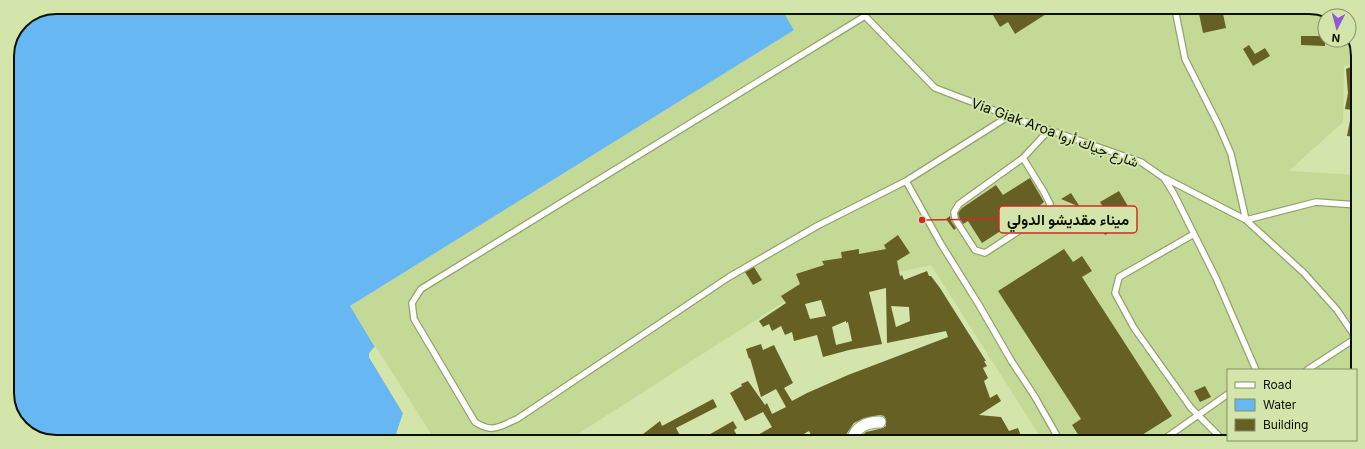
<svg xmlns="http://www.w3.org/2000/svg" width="1365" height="449" font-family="Inter,Vazirmatn,sans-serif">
	<rect width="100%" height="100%" fill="#d3e5aa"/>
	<path fill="#c5d997" d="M781 8 1324 10 1334 16H1325V40H1349V29L1358 53V63L1344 66 1343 122 1289 171 1357 175 1356 370H1228V440H1315L1309 442 1043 441 931 265 840 285 802 290 567 441 435 440 350 306 794 30Z"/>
	<path fill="#67b7f2" d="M66 7 781 8 794 30 350 306 375 347 372 349 369 357 403 413 394 440 41 439 17 423 7 396V53L22 21 34 16Z"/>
	<path fill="#d3e5aa" d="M375 347 377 349 371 353V356L405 412 404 415 369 357V353Z"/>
	<path fill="#676024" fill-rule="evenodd" d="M1003 9H1054L1015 34 1008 22 1000 27 993 15Z
		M1198 9H1222L1226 28 1203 33Z
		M1301 36H1325V46L1301 45Z
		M1249 45 1255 54 1265 48 1270 56 1253 66 1243 49Z
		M1358 64 1357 137 1347 136 1352 110 1345 109 1348 93 1346 69Z
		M1030 178 1044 202 1038 207 1040 210 1033 215 1030 212 982 243 968 221 963 224 959 217 958 213 962 208 996 185 1003 195Z
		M1119 191 1129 208 1110 219 1100 202Z
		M1071 193 1080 207 1061 199Z
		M950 216 951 221 956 228 954 230 946 219Z
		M1106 223 1112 231 1105 235 1100 227Z
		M898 235 910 253 897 261 900 276 902 275 904 280 927 271 929 276H931L940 288 986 361H984L987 366 983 368 988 378 984 381 990 398 997 394 1001 401 979 415 1001 417 1009 431 1018 428 1023 441H927L924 435 914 441H859L862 436 866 432 883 428 886 426V419L884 416 880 415 864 418 854 423 847 433 845 441H814L809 431 792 441H747L772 427 763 412 745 421 730 393 742 386 741 384 748 381 765 405 767 403 772 414 786 407 776 389 761 397 750 358 749 359 746 349 761 344 763 350 774 345 793 383 784 388 792 401 807 393 848 375 948 337 946 331 887 343 886 288 869 292 882 344 849 350 823 357 817 335 794 341 792 332 785 335 781 326 772 331 769 324 763 327 759 321 786 303 781 296 800 284 796 274 824 265 822 261 842 258 841 252 859 249V254L886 249 884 245ZM821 300 826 316 810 319 805 304ZM891 306 909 307 910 321 896 327ZM846 321V323L848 322 852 341 836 345 832 327Z
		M1064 249 1073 262 1082 256 1092 271 1082 277 1172 416 1131 442H1095L1093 438 1087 442H1083L1072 425 1081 419 998 291Z
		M754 267 762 280 753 285 745 272Z
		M1205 386 1211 397 1200 402 1194 391Z
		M713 399 717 407 676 428 683 441H634L660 421 662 426Z
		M733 421 737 428 734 430 740 441H698Z"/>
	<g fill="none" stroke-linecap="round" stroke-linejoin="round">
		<defs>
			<path id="lane" d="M862 9 865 16 935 88 1009 116 1141 162 1164 178 1174 194 1216 278 1256 370
				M1175 9 1185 59 1219 126 1231 154 1246 220 1316 202 1357 205
				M865 16 421 289 412 303 414 319 475 422C493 434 500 426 517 419L729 277 817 226 906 181
				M1009 116 906 181 941 244 979 305 1012 362 1035 397 1060 441
				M1023 158 1044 192 1050 204 1048 210 1043 215 985 253 975 250 955 219 954 212 959 204 1023 158 1049 130
				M1165 178 1246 220 1304 273 1337 310 1356 338
				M1194 234 1119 277 1115 293 1134 328 1191 408 1225 442
				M1307 370 1356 338
				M1160 442 1228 394"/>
			<path id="street" d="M1293 440 1295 442
				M852 441C855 427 867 422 880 422"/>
		</defs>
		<use href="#lane" stroke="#91a36a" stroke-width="8"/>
		<use href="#street" stroke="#91a36a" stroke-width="13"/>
		<use href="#lane" stroke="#fff" stroke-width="5.5"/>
		<use href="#street" stroke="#fff" stroke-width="11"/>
	</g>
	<g text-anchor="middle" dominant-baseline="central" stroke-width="4" stroke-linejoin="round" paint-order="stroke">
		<g font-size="14" fill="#0c1100" stroke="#d3e5aa">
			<text transform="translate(1055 132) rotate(20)">Via Giak Aroa شارع جياك أروا</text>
		</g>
	</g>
	<path d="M0 0H1365V449H0ZM56 14H1309A42 42 0 0 1 1351 56V393A42 42 0 0 1 1309 435H56A42 42 0 0 1 14 393V56A42 42 0 0 1 56 14Z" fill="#d3e5aa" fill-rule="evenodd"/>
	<path fill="none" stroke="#0c1100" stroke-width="2" d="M56 14H1309A42 42 0 0 1 1351 56V393A42 42 0 0 1 1309 435H56A42 42 0 0 1 14 393V56A42 42 0 0 1 56 14Z"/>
	<path fill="none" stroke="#d62828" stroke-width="1.5" d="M922 220L999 219"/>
	<circle fill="#d62828" stroke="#d3e5aa" stroke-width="1.5" cx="922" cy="220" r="4"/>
	<rect fill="#d3e5aa" stroke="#d62828" stroke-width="1.5" x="999" y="206" width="138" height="27" rx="4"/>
	<g font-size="15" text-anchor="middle" font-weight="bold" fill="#0c1100">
		<text x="1068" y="225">ميناء مقديشو الدولي</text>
	</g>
	<rect x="1227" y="369" width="130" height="72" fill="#d3e5aa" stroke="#839066"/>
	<rect x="1235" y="382" width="20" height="6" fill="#ffffff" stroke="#839066"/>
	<text x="1263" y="389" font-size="12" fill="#0c1100">Road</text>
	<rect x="1235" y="399" width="20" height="12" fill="#67b7f2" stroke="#839066"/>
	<text x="1263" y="409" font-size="12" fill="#0c1100">Water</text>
	<rect x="1235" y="419" width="20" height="12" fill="#676024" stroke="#839066"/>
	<text x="1263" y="429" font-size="12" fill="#0c1100">Building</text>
	<g transform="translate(1337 28) rotate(186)"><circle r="19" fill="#d3e5aa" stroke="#839066"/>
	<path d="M0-3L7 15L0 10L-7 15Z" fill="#915ad2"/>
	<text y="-6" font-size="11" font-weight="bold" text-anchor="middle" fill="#0c1100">N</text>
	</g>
</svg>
